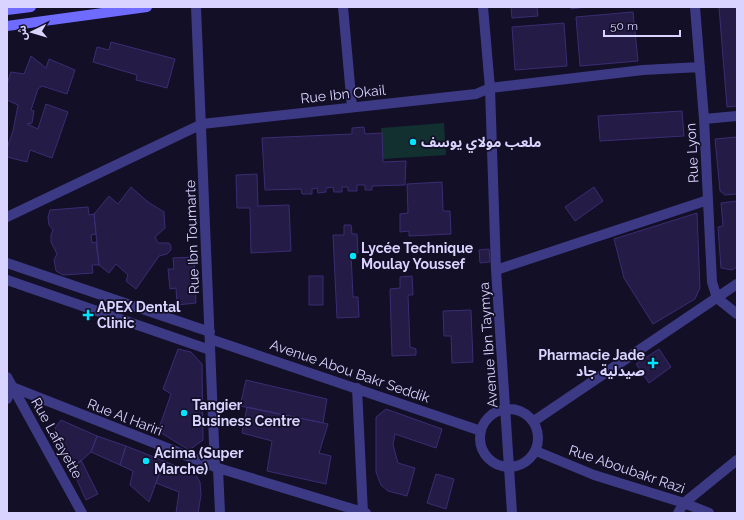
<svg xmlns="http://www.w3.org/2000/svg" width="744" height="520" font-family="Raleway,'Noto Sans Arabic',sans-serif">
	<rect width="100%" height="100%" fill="#130f26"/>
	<path fill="#12302f" d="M444 123 446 155 383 159 381 128Z"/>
	<path fill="#241b47" stroke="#3b2d73" d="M511 7H537L538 16 512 18Z
		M571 7H586L571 9Z
		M719 7H737V106L727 107Z
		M633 12 638 61 580 66 576 17Z
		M564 23 567 66 515 70 512 27Z
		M111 42 175 59 167 88 136 80 137 75 93 62 97 47 109 50Z
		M31 56 46 68 49 59 75 70 67 94 42 86 38 89 31 110 34 111 32 123 27 124 38 129 46 104 68 112 52 158 30 150 27 162 7 157V148L13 131 18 105 7 100V84L11 72 24 74Z
		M682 111 684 136 600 141 598 116Z
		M364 127 365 134 382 133 383 162 406 161 405 185 372 186V190H365V185H357V191H348V187H342V192H334L333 187 326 188V192L318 193 317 188 312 189V194H302L301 189 265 190 262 138 352 134V128Z
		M737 137V194L725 195 720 191 715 139Z
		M257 174 258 206 289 205 291 251 251 253 250 208H237L236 175Z
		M442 182 443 211H450L451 234 409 236V231L400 232V214L408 213 407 184Z
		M131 187 148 202 164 212 165 228 155 237 158 243H169L171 246V250L167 254 159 256 136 289 126 281 128 275 116 264 109 273 99 265 94 214 109 196 118 204Z
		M594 187 603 201 575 221 565 207Z
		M737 201V267L732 270 721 268 718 227 723 226 721 203Z
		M88 207 89 215 94 214 96 234 91 235 92 243 96 242 99 265H92L93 273 63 275 56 271 54 260 57 254 51 242V235L53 230 49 225 48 217 50 210Z
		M697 213 700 288 695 299 653 324 624 278 614 239Z
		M344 225H351L352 234H357L358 253H351L353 297H358L359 317 337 318 333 235H344Z
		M489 249 490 262 480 263 479 250Z
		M194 257 196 303 177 305 176 288 170 289 168 269H174L173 258Z
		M309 276H323V305H309Z
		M412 276 413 295H408L410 347 416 349V355L392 356 390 289 400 288V277Z
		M471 310 473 362 452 363 451 336H444L443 311Z
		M178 349 191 352 202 364 203 440 189 450 158 431 171 394 163 389Z
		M659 349 671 367 649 383 636 364Z
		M246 380 327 399 323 423 240 406Z
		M247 407 328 424 319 453 331 456 326 484 267 471 272 441 242 433Z
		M386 409 442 429 436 448 395 434 393 445 398 463 415 468 407 496 388 491 381 485 376 472V417Z
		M61 420 97 436 91 452 72 469 55 428Z
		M97 436 126 446 120 465 91 452Z
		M126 446 164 461 149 502 130 485 133 471 120 465Z
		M81 460 98 494 86 500 72 469Z
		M164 461 195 474 200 482 201 495 198 513H176L179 492 156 483Z
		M436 474 454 479 446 509 427 503Z"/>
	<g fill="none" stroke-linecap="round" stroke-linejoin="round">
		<path stroke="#3d3a85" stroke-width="10" d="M196 7 215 467
			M343 7 352 107
			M483 7 490 88 496 270 512 513
			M695 7 704 119 712 282 717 298 737 314
			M704 119 737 116
			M7 217 202 124 476 94 490 88 643 70 700 67
			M7 263 210 332
			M496 270 708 200
			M7 280 210 350
			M210 339 481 431
			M7 377 82 513
			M12 387 218 468 366 513
			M357 388 363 513
			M7 399 12 387
			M480 438a29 29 0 1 1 58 0a29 29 0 1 1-58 0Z
			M534 421 737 284
			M536 451 594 475 684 503 709 513
			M218 468 220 513
			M678 513 684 503 737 460"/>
		<path stroke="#6f6bff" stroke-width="10" d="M7 10 31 7
			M7 26 147 7"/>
	</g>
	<g fill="#00e5ff" stroke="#130f26" stroke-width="1.5">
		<circle cx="413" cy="142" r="4"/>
		<circle cx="353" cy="256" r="4"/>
		<path d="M86 309h4v4h4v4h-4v4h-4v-4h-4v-4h4z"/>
		<path d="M651 357h4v4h4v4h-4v4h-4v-4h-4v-4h4z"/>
		<circle cx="184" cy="413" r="4"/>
		<circle cx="146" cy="461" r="4"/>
	</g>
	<g text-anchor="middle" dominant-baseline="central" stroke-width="3.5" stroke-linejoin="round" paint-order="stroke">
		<g font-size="14" fill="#d9d4ff" stroke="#130f26">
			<text transform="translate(343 94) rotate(-6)">Rue Ibn Okail</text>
			<text transform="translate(692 153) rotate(-93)">Rue Lyon</text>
			<text transform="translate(192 237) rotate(-92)">Rue Ibn Toumarte</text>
			<text transform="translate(488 345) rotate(-94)">Avenue Ibn Taymya</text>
			<text transform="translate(350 371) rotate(19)">Avenue Abou Bakr Seddik</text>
			<text transform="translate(125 417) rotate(21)">Rue Al Hariri</text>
			<text transform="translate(57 438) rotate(61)">Rue Lafayette</text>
			<text transform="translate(627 469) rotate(19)">Rue Aboubakr Razi</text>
		</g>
		<g font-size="14" font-weight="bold" fill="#d9d4ff" stroke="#130f26" text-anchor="start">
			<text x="421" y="142">ملعب مولاي يوسف</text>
			<text x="361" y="248">Lycée Technique<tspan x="361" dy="16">Moulay Youssef</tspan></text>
			<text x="97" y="307">APEX Dental<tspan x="97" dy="16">Clinic</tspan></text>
			<text x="645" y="355" text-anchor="end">Pharmacie Jade<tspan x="645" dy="16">صيدلية جاد</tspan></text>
			<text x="192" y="405">Tangier<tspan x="192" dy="16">Business Centre</tspan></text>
			<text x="154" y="453">Acima (Super<tspan x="154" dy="16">Marche)</tspan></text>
		</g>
	</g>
	<rect width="744" height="520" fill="none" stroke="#d9d4ff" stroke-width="16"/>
	<g transform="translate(32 32) rotate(265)" stroke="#130f26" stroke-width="3" paint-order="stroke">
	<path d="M0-3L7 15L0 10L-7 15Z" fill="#d9d4ff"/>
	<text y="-6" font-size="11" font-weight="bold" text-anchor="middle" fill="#d9d4ff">ش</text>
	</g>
	<path d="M604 30v6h76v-6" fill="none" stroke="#d9d4ff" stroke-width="2"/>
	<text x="610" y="30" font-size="12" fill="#d9d4ff" stroke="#130f26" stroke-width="3" paint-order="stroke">50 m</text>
</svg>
